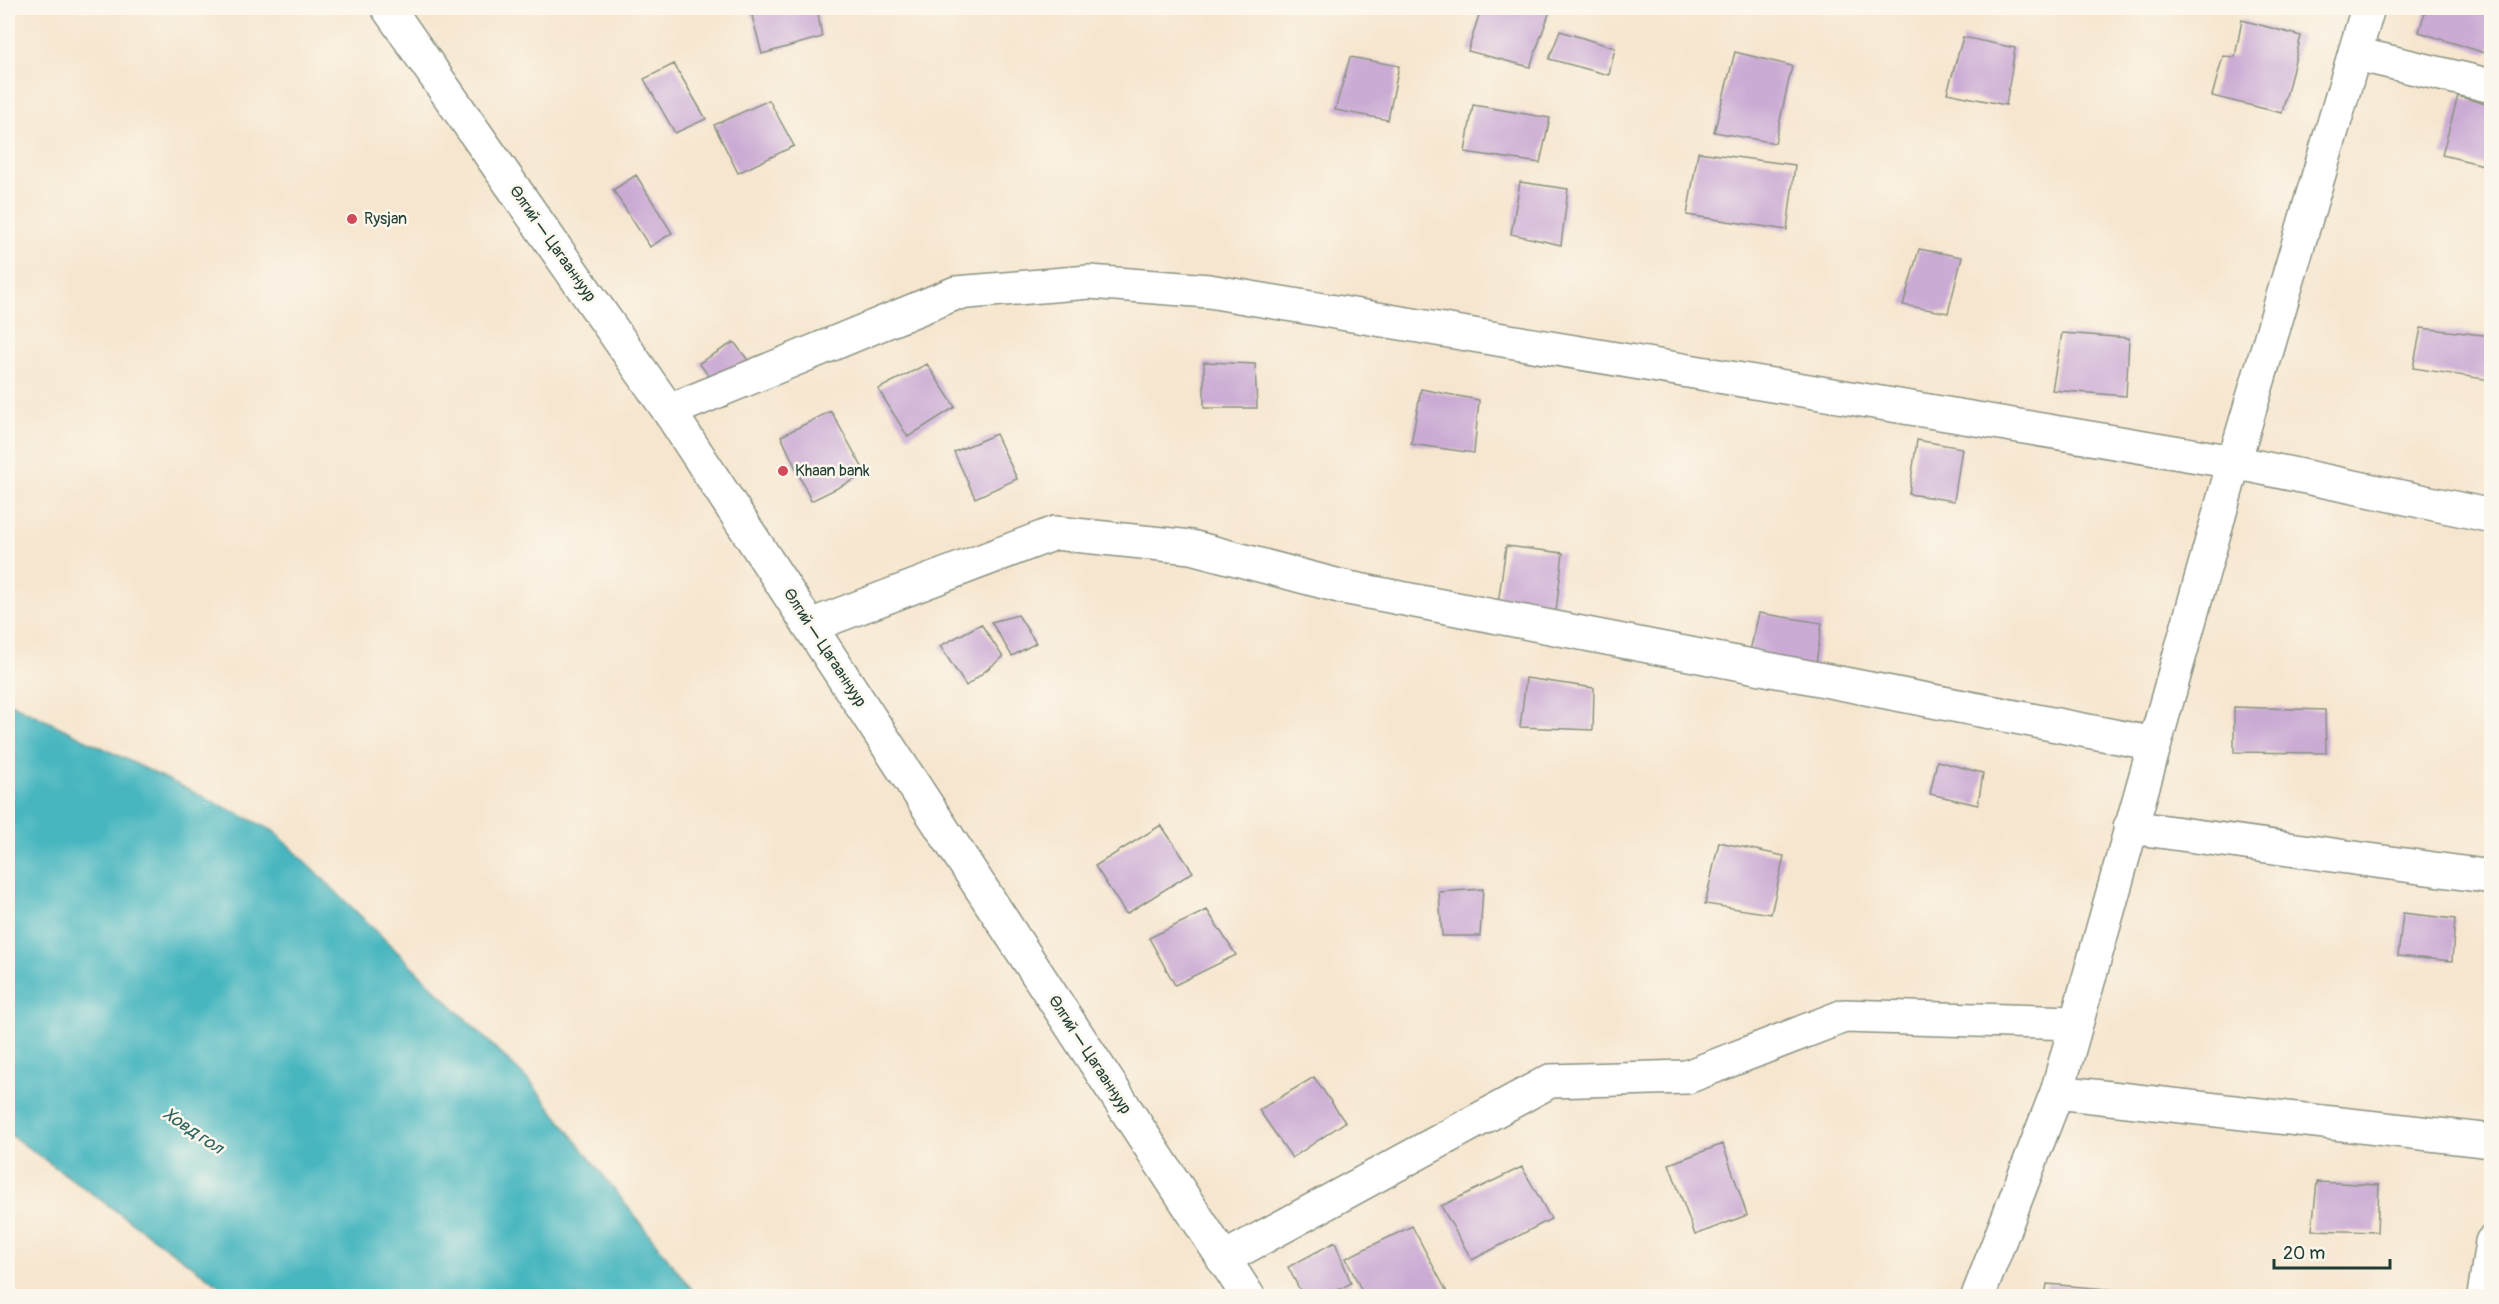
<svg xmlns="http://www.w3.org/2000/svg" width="2499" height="1304" font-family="Pangolin,sans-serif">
	<rect width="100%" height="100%" fill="#fbf7ec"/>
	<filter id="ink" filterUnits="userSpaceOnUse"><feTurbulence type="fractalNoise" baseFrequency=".0167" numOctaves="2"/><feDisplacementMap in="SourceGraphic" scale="12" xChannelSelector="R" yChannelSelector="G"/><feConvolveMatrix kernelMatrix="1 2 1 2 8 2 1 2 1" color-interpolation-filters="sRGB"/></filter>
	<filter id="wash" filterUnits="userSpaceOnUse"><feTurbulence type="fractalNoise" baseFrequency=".008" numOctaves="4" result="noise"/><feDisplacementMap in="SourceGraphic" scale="24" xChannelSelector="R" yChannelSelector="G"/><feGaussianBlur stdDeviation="1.35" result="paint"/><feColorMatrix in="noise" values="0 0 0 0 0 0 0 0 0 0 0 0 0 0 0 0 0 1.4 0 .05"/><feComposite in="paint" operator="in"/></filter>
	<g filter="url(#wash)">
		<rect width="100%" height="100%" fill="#f6e6cf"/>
		<path fill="#47b6bf" stroke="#337a7a" stroke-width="1.5" d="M8 702 274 831 532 1084 697 1296H234L8 1133Z"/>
		<g id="blocks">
			<path fill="#cbabd4" d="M750 8H817L822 37 762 54Z
				M1481 8H1532L1550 11 1530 67 1468 51Z
				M2426 8H2492V41L2488 54 2419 32Z
				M2242 20 2301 36 2282 113 2212 96 2223 56 2235 57Z
				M1560 31 1615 48 1609 75 1549 59Z
				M1963 37 2015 48 2006 105 1947 93Z
				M1735 52 1792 66 1775 143 1714 132Z
				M1350 57 1399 66 1388 120 1335 110Z
				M674 64 706 119 675 133 644 79Z
				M2458 96 2492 106V167L2442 155Z
				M769 100 794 146 738 173 714 125Z
				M1473 105 1550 118 1540 163 1465 152Z
				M1698 152 1795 165 1787 230 1687 215Z
				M636 175 672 233 650 247 613 190Z
				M1520 182 1568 189 1561 245 1511 234Z
				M1919 249 1962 257 1948 313 1903 305Z
				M2421 328 2492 336 2490 380 2413 368Z
				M2062 333 2129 338 2126 396 2052 390Z
				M734 342 761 377 726 399 699 363Z
				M1204 362 1255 364 1257 408H1204Z
				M927 364 955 407 908 437 878 389Z
				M1421 389 1479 400 1474 453 1411 444Z
				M831 411 866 474 811 501 781 436Z
				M996 434 1017 479 975 498 954 452Z
				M1917 440 1962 448 1954 501 1909 494Z
				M1506 546 1563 553 1556 611 1498 604Z
				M1759 613 1822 623 1815 670 1748 659Z
				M1018 615 1036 643 1012 656 991 622Z
				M981 624 1003 657 966 686 940 646Z
				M1526 678 1594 688 1593 730 1520 727Z
				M2234 707 2325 710 2326 753 2234 752Z
				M1937 761 1983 773 1978 805 1930 794Z
				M1161 825 1193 872 1126 914 1095 866Z
				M1719 842 1784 856 1771 914 1705 904Z
				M1483 889 1480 936H1442L1439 892Z
				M1207 910 1236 955 1175 985 1149 938Z
				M2403 913 2455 919 2452 961 2398 956Z
				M1314 1077 1345 1122 1292 1158 1259 1110Z
				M1723 1144 1747 1215 1695 1235 1669 1164Z
				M1522 1167 1551 1219 1472 1260 1441 1206Z
				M2317 1182 2379 1185 2377 1232 2312 1230Z
				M1412 1226 1449 1296H1364L1346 1258Z
				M1335 1242 1351 1283 1328 1296H1303L1288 1267Z
				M2047 1284 2129 1291 2128 1296H2045Z"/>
		</g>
	</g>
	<g filter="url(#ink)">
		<use href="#blocks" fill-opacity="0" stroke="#8a9282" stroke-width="1.5"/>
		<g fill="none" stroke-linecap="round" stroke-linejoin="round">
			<defs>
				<path id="minor" d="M2356 54 2492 86
					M669 411 956 293 1089 282 1209 291 2234 462 2492 516
					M810 626 1055 533 1191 547 1343 587 2155 744
					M2130 827 2492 877
					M2057 1092 2492 1141
					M1223 1259 1550 1081 1687 1077 1844 1016 2076 1023
					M1978 1296 2057 1092 2234 462 2368 8
					M2484 1296 2492 1242"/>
				<path id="highway" d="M388 8 669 411 1248 1296"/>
			</defs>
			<use href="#minor" stroke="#8a9282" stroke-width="36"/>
			<use href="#highway" stroke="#8a9282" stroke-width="36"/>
			<use href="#minor" stroke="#fff" stroke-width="33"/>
			<use href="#highway" stroke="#fff" stroke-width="33"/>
		</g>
	</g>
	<g fill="#d1495b" stroke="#fbf7ec" stroke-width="2">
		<circle cx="352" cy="219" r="6"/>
		<circle cx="783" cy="471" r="6"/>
	</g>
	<g text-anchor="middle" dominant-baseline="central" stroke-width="5" stroke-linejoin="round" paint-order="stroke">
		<g font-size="16" fill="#1f3d34" stroke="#fbf7ec" text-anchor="start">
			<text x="364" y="219">Rysjan</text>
			<text x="795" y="471">Khaan bank</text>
		</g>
		<g font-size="16" fill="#1f3d34" stroke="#fbf7ec">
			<text transform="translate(553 244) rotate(55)">Өлгий — Цагааннуур</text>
			<text transform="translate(825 648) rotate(57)">Өлгий — Цагааннуур</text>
			<text transform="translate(1090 1055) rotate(57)">Өлгий — Цагааннуур</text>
		</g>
		<g font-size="18" font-style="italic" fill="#2b615e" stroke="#fbf7ec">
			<text transform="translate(193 1131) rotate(34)">Ховд гол</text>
		</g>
	</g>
	<rect width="2499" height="1304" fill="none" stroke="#fbf7ec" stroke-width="30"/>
	<path d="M2274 1259v9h116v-9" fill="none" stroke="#1f3d34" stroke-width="3"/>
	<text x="2283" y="1259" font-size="18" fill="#1f3d34" stroke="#fbf7ec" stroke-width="4.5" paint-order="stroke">20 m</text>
</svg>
